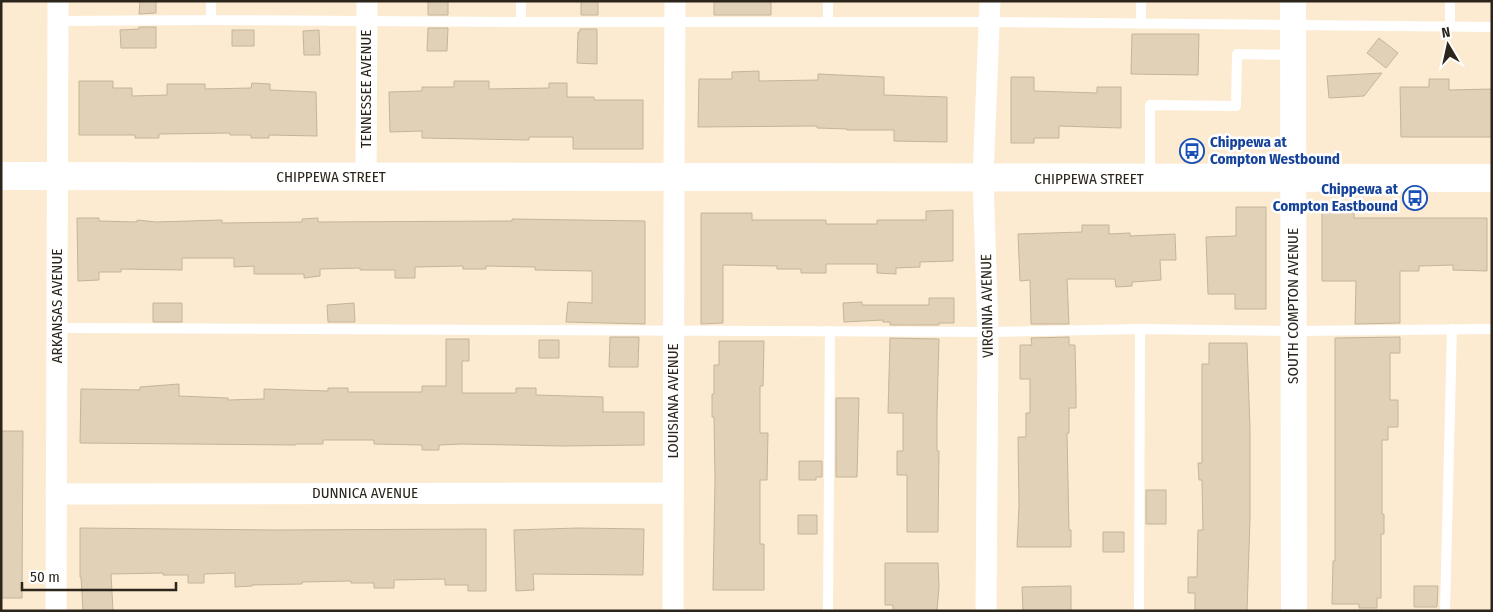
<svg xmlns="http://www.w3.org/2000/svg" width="1493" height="612" font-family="'Fira Sans Condensed',sans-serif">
	<rect width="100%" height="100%" fill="#fcebd0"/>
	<path fill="#e1d1b7" stroke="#c4b49a" d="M140 1H156V13L139 14Z
		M428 1H448V15H428Z
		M581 1H598V15H581Z
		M714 1H771V15H714Z
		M139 27H156V48H121L120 30 139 29Z
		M428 28H448L447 51H427Z
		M580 29H597V64L577 63 578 32H580Z
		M232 30H254V46H232Z
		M319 30 320 55H304L303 31Z
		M1132 34H1199L1198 75 1131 74Z
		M1379 38 1398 53 1386 68 1367 53Z
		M759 71V81L818 80V74L884 77V95L947 97V142L894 141V130H847V129L817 128V126L698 127 699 79H732V72Z
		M1382 73 1364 96 1329 98 1327 76Z
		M1011 77H1034V91L1097 93V87H1121V128L1059 126V138H1034V143H1011Z
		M1429 79H1449V90L1492 89V137H1401L1400 87H1429Z
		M79 81H113V88H132V96L167 95V84H205V89L251 88 252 83 270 84V90L316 92 317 136 269 135V138H251V135H230V133L159 134V138H135V135H79Z
		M454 81H489V89L549 88V83H567V97H594V100H643V149H573V137H529V140L422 138V131L390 132 389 92 422 91V87H454Z
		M1322 205H1354V218H1487V271L1453 270V265L1419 266V271H1400V323L1355 324 1356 281H1322Z
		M1236 207H1266V309H1235V294H1208L1206 237 1236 236Z
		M953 210V261L920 262V267L896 268V274L877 273V264H826V273H801V269H777V266L723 265V323L701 324V213H752V220H826V224H877V220H926V211Z
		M77 218H99V221L137 222V220L156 222 222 220V223L302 222V219L318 218V222L512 221V219L645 221V324L566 322 568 302 592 303V271L535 270V267L486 266V269H463V266L415 267V278H395V270H360V268L320 269V276L304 278V274H254V266L234 267V258H182V270L121 269V272H99V280L78 281Z
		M1082 225H1109V234L1130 233V236L1175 234 1176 260H1160L1161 280 1132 282V286L1116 287 1115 279H1067L1069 324H1031L1030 280 1020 281 1018 234 1082 232Z
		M929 298H954V323H939V325H890V322H883V320L844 322 843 303 862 302V305H929Z
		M153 303H182V322H153Z
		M354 303 355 322H328L327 305Z
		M610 337H639L638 367H609Z
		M1069 337V345H1075L1076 390V408H1069V433H1067L1069 530H1071V547H1017L1019 506 1018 437H1026V413H1030V379H1020V345H1032L1031 338Z
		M1400 337V353H1390V400H1398V427H1388V440H1382V514H1384V534H1381V598H1377V608H1359V604H1332L1333 561H1335V338Z
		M890 338 939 339 937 413V451H939L938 532H907V475H897V451H903V413H888Z
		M446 339H469V361H462V393H516V388H536V395L603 397V412H644V445L562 446 462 444 439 445V450H422V445L374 444V440H323V444H296V445L80 443 81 389 140 390V387L179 384V396L228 398V400L264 399V389L328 391V388H348V392H422V386H446Z
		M539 340H559V358H539Z
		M719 341H764L763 386H760V433H768L767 480H760V544H764V590H713L715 480 714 417H712V394H714V365H719Z
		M1209 343H1247L1250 429V518L1247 611H1195V593H1188V577H1197L1198 530H1203L1202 480H1199L1198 463H1202V364H1209Z
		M836 398H859L857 477H836Z
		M1 431H23L22 598H1Z
		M799 461H822V477H816V480H799Z
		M1146 490H1166V524H1146Z
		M798 515H817V534H798Z
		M80 528 274 530 486 529V591H468V585H445V579L394 580V588H374V583H351V581L302 582V584L252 585V586L235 587V573L204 574V583H188V575H163V573L111 574 113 611H83L81 577H80Z
		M578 528 644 529 643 575 533 574 534 590 516 591 514 530Z
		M1103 532H1124V552H1103Z
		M885 563H938L939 587 937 611H893V605H885Z
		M1071 586V611H1023L1022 587Z
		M1414 586H1438L1437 607H1414Z"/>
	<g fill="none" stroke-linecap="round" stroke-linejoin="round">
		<path stroke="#fff" stroke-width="10" d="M211 1V20
			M521 1V22
			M1141 1V24
			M58 21 211 20 521 22H990L1492 27
			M828 22V1
			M1450 27V1
			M1150 178V105L1236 106 1237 54 1292 55
			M57 328 988 332 1140 329 1294 331 1492 329
			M828 611 830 331
			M1139 611 1140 329
			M1445 611 1452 329"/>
		<path stroke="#fff" stroke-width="21" d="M674 165 675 1
			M366 177 367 1
			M56 494 673 493
			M56 611 58 1
			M673 611 674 191
			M986 611 988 332 983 178 990 1"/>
		<path stroke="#fff" stroke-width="26" d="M1293 1 1294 611"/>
		<path stroke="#fff" stroke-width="28" d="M1 176 661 177
			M687 177 1492 178"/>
	</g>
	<defs>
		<symbol id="bus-ring" viewBox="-11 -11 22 22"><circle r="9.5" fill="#fff" stroke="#1a4fb4" stroke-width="1.5"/><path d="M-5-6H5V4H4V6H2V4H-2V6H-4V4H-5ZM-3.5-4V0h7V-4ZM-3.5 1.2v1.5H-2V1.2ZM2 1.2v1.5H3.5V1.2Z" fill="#1a4fb4"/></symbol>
	</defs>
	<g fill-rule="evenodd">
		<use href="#bus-ring" x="1178" y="137" width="28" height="28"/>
		<use href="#bus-ring" x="1401" y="184" width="28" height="28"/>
	</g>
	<g text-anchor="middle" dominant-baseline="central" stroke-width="5" stroke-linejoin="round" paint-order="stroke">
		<g font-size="15" fill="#2b251b" stroke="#fff">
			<text transform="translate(366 89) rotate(-90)">TENNESSEE AVENUE</text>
			<text x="331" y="177">CHIPPEWA STREET</text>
			<text x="1089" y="179">CHIPPEWA STREET</text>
			<text transform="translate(57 306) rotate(-90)">ARKANSAS AVENUE</text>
			<text transform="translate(987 306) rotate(-91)">VIRGINIA AVENUE</text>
			<text transform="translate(1293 306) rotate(-90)">SOUTH COMPTON AVENUE</text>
			<text transform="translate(673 401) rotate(-90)">LOUISIANA AVENUE</text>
			<text x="365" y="493">DUNNICA AVENUE</text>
		</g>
		<g font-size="15" font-weight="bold" fill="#164399" stroke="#fff" text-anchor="start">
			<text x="1210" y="142">Chippewa at<tspan x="1210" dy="17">Compton Westbound</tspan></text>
			<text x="1398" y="189" text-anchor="end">Chippewa at<tspan x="1398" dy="17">Compton Eastbound</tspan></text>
		</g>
	</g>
	<rect width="1493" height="612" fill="none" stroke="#2b251b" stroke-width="5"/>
	<g transform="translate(1448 45) rotate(351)" stroke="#ffffff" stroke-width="4" paint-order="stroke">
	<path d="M0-4L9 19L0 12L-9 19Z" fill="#2b251b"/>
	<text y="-8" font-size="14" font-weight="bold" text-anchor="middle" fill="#2b251b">N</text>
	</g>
	<path d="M22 582v8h154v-8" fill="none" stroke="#2b251b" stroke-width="2.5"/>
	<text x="30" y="582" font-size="15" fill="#2b251b" stroke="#ffffff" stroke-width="4" paint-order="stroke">50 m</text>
</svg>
